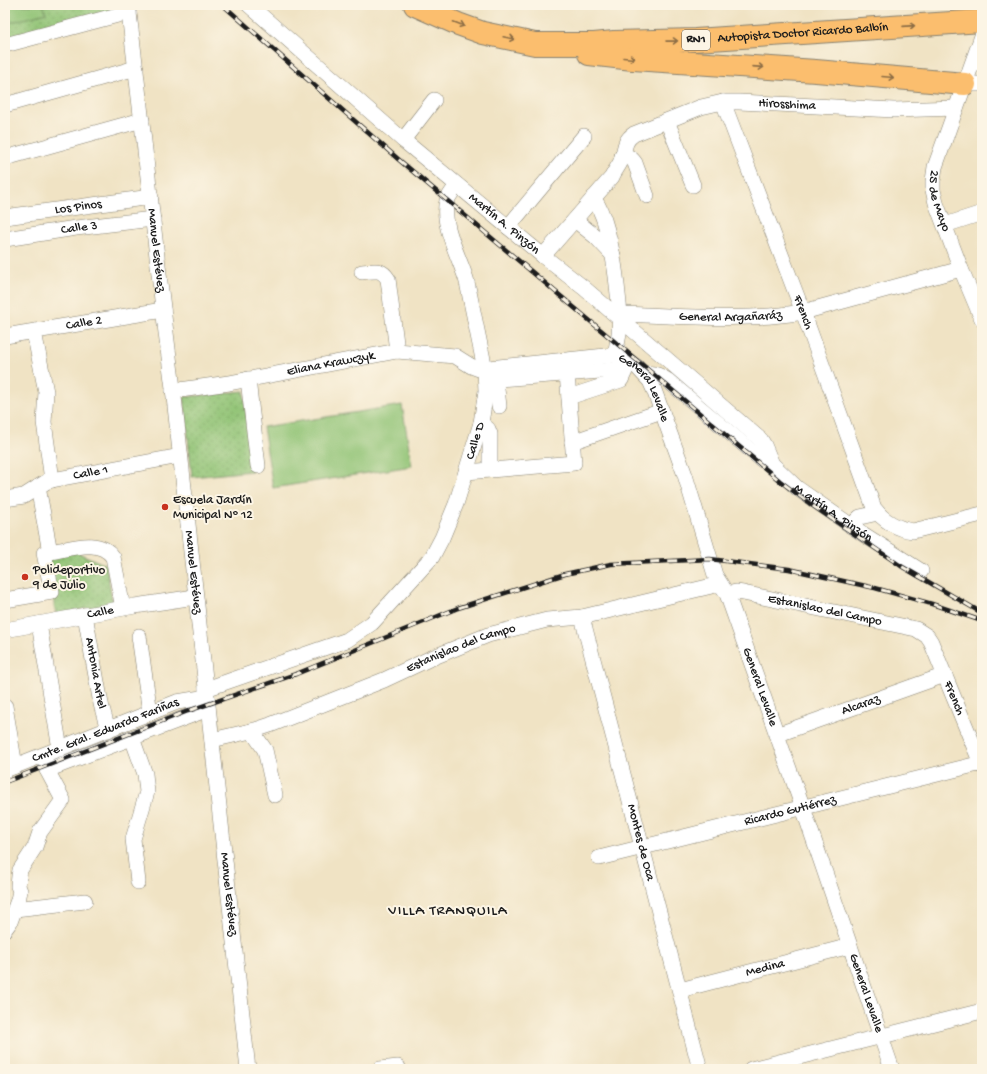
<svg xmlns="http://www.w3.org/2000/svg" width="987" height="1074" font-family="'Gochi Hand',sans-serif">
	<defs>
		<pattern id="park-dots" width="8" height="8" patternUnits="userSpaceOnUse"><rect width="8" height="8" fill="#90c374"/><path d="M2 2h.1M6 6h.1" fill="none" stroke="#7ca764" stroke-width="1.8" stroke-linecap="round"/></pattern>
	</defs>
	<rect width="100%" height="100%" fill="#fcf5e5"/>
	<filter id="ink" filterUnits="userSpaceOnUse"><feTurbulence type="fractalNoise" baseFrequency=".025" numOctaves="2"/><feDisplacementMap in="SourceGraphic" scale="8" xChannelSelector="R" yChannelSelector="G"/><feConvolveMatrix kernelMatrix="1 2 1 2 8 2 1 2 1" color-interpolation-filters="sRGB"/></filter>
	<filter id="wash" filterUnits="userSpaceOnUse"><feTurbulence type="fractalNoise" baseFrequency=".012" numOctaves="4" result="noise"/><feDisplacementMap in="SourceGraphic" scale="16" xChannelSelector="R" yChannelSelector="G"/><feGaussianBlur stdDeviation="0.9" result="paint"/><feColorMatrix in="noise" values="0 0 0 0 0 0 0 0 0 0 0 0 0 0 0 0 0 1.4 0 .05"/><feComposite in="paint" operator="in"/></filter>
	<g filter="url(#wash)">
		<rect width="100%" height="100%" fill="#f0e3c4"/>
		<path fill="url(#park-dots)" stroke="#567048" d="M5 5H122L123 8 5 41Z
			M244 391 252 471 192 477 184 397Z
			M76 552 106 565 113 604 56 614 45 558Z"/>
		<path fill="#90c374" stroke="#567048" d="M5 5H43L46 13 8 23 5 14Z
			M402 405 412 466 273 488 263 427Z"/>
	</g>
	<g filter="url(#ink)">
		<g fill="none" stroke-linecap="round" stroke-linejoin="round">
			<defs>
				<g id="minor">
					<path id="s1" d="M128 5C144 132 156 260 173 388L248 1069"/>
					<path id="s2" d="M249 5 403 140 543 256 584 288 761 440 764 445 772 464 797 488 863 534 921 571"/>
					<path id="s3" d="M982 36 935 167 933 181V190L936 203 961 269 982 319"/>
					<path d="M5 45 129 12"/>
					<path d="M965 84H982"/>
					<path id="s4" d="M723 102 803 312 874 508C883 521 898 529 913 531L982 514"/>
					<path d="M5 105 136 68"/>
					<path d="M667 121 693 185"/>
					<path d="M403 140 434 100"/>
					<path d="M622 156C629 156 631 157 635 163L647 196"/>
					<path d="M5 158 142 120"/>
					<path d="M593 198C599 205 601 212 604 220 614 251 617 282 620 314"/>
					<path id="s5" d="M5 217 151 197"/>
					<path d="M575 220 596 237 613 255"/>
					<path d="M945 225 982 213"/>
					<path d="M508 227 584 136"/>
					<path id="s6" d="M5 239 76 228 153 219"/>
					<path id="s7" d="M543 256 612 177C614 172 618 167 620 163 626 151 622 142 634 134L701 107 723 102H739L894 110 956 108"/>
					<path d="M362 272C375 271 381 268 388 279L397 351"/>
					<path d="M34 332 46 392 44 422 52 480"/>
					<path id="s8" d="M5 336 163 310"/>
					<path id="s9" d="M615 355 636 366 650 381 654 390 685 475 715 575 727 594 803 808 892 1069"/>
					<path id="s10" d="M615 355 619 334 620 314C681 316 743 322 803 312L961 269"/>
					<path d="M644 374C653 372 660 375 667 380L762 460 772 464"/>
					<path d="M248 379 258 466"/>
					<path id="s11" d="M173 391 229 383 397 351 455 356 471 366 479 369 615 355"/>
					<path d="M569 397 621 380 626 369"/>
					<path d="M499 406 496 381 499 379 626 369 631 363"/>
					<path d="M481 423 488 429 490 434V470"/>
					<path d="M572 442 662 411"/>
					<path d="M466 472 574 463 567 373"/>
					<path d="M38 487 50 552C70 549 99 537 113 557L123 608"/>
					<path id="s12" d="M5 499 24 496 46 482 52 480 180 456"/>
					<path d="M851 526 860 517 878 513"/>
					<path id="s13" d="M727 594 736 592 743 593 916 629 927 636 931 642 982 766"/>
					<path d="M5 600 52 592 44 553 50 552"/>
					<path id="s14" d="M85 615 101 704 108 730"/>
					<path id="s15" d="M582 617 700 1069"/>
					<path d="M39 624 60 749"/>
					<path id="s16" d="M5 630 135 606 195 597"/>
					<path d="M139 636 150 713"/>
					<path id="s17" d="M206 689 347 640 372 623 432 557 442 538 456 504 481 423 486 391 485 369 467 282C461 260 440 224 447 201 449 195 454 190 457 185"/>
					<path d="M5 706 15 766"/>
					<path d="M252 731 265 750 275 795"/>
					<path id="s18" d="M776 735 945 675"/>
					<path d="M132 738 145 774 147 792 133 839 138 882"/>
					<path id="s19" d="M212 740 255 730 270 725 384 680 429 659 488 635 547 620 582 617 720 584"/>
					<path id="s20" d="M5 770 177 702 207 697"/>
					<path d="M47 770 208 709"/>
					<path id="s21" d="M599 858 982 763"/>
					<path d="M15 909 85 901"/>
					<path d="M5 929 10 922 18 900 20 891 18 886 19 876 20 870 35 847 40 832 63 800 47 770 44 755"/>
					<path id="s22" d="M680 990 850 946"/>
					<path d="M380 1069 398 1067"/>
					<path d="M751 1069 982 1011"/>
				</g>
				<g id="highway">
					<path id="s23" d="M415 5 458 24 483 33 535 44H594L614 42 695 40 982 21"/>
					<path d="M589 54 633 59 816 71 965 84"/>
				</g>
			</defs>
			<use href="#minor" stroke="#868070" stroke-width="16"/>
			<use href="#highway" stroke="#868070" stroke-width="24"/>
			<use href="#minor" stroke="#fff" stroke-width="15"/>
			<use href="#highway" stroke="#fbbe6e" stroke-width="22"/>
			<defs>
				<path id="rail" d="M223 5 398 159 780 481 813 506 901 566 982 613
					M5 782 188 711 296 674 458 608 565 574 611 564 710 559 789 569 875 588 932 604 982 621"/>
			</defs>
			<use href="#rail" stroke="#1c1c1c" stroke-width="4.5"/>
			<use href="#rail" stroke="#fcf5e5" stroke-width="3" stroke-dasharray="9" stroke-linecap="butt"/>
		</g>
		<defs><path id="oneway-shaft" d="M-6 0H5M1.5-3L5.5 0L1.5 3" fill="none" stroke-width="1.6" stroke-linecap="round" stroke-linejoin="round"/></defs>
		<g stroke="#8c6d45">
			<use href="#oneway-shaft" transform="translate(459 24) rotate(21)"/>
			<use href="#oneway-shaft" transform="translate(909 26) rotate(-4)"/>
			<use href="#oneway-shaft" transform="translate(509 38) rotate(12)"/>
			<use href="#oneway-shaft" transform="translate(672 41) rotate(-1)"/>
			<use href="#oneway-shaft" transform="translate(629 58) rotate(5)"/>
			<use href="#oneway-shaft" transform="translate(758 67) rotate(4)"/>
			<use href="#oneway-shaft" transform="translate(888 77) rotate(5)"/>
		</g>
	</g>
	<g fill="#c8321e" stroke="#fcf5e5" stroke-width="1.5">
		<circle cx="165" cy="507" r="4"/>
		<circle cx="25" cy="577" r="4"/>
	</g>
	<g text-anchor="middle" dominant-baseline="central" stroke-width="4" stroke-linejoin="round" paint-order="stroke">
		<rect fill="#fcf5e5" stroke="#5f5d58" stroke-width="1" x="682" y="30" width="28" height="20" rx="3"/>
		<g font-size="12" font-weight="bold" fill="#1c1c1c">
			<text x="696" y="40">RN1</text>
		</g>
		<g font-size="13" fill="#1c1c1c" stroke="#fcf5e5">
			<text stroke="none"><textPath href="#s23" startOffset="395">Autopista Doctor Ricardo Balbín</textPath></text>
			<text stroke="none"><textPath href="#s7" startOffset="313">Hirosshima</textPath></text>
			<text stroke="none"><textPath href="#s3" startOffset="174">25 de Mayo</textPath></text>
			<text stroke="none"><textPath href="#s5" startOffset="74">Los Pinos</textPath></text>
			<text stroke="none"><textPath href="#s2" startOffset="336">Martín A. Pinzón</textPath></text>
			<text stroke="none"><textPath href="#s6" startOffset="75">Calle 3</textPath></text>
			<text stroke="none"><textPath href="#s1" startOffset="247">Manuel Estévez</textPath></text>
			<text stroke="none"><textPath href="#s4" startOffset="225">French</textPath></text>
			<text stroke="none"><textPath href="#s10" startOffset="152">General Argañaráz</textPath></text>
			<text stroke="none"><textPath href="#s8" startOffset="80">Calle 2</textPath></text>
			<text stroke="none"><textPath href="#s11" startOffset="160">Eliana Krawczyk</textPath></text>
			<text stroke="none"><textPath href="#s9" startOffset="46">General Levalle</textPath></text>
			<text stroke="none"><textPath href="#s17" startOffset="393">Calle D</textPath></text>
			<text stroke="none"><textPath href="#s12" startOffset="91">Calle 1</textPath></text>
			<text stroke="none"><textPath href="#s2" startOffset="777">M.artín A. Pinzón</textPath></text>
			<text stroke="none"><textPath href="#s1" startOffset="571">Manuel Estévez</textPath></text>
			<text stroke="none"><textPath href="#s13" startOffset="100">Estanislao del Campo</textPath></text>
			<text stroke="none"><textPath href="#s16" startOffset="97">Calle</textPath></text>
			<text stroke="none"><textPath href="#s19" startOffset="266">Estanislao del Campo</textPath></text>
			<text stroke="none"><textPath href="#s14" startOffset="59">Antonia Artel</textPath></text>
			<text stroke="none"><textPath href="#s9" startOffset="370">General Levalle</textPath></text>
			<text stroke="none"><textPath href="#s13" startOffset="274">French</textPath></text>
			<text stroke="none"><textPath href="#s18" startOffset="90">Alcaraz</textPath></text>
			<text stroke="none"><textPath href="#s20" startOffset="108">Cmte. Gral. Eduardo Fariñas</textPath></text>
			<text stroke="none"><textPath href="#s21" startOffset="197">Ricardo Gutiérrez</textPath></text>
			<text stroke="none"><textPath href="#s15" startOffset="233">Montes de Oca</textPath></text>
			<text stroke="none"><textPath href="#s1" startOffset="895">Manuel Estévez</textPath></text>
			<text stroke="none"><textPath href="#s22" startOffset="88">Medina</textPath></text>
			<text stroke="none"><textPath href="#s9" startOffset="694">General Levalle</textPath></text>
		</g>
		<g font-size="13" fill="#1c1c1c" stroke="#fcf5e5" text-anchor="start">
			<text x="173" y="500">Escuela Jardín<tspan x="173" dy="15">Municipal Nº 12</tspan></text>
			<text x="33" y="570">Polideportivo<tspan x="33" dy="15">9 de Julio</tspan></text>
		</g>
		<g font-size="15" letter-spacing="1" fill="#1c1c1c" stroke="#fcf5e5">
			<text x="448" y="911">VILLA TRANQUILA</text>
		</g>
	</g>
	<rect width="987" height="1074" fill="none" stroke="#fcf5e5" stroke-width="20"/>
</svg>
